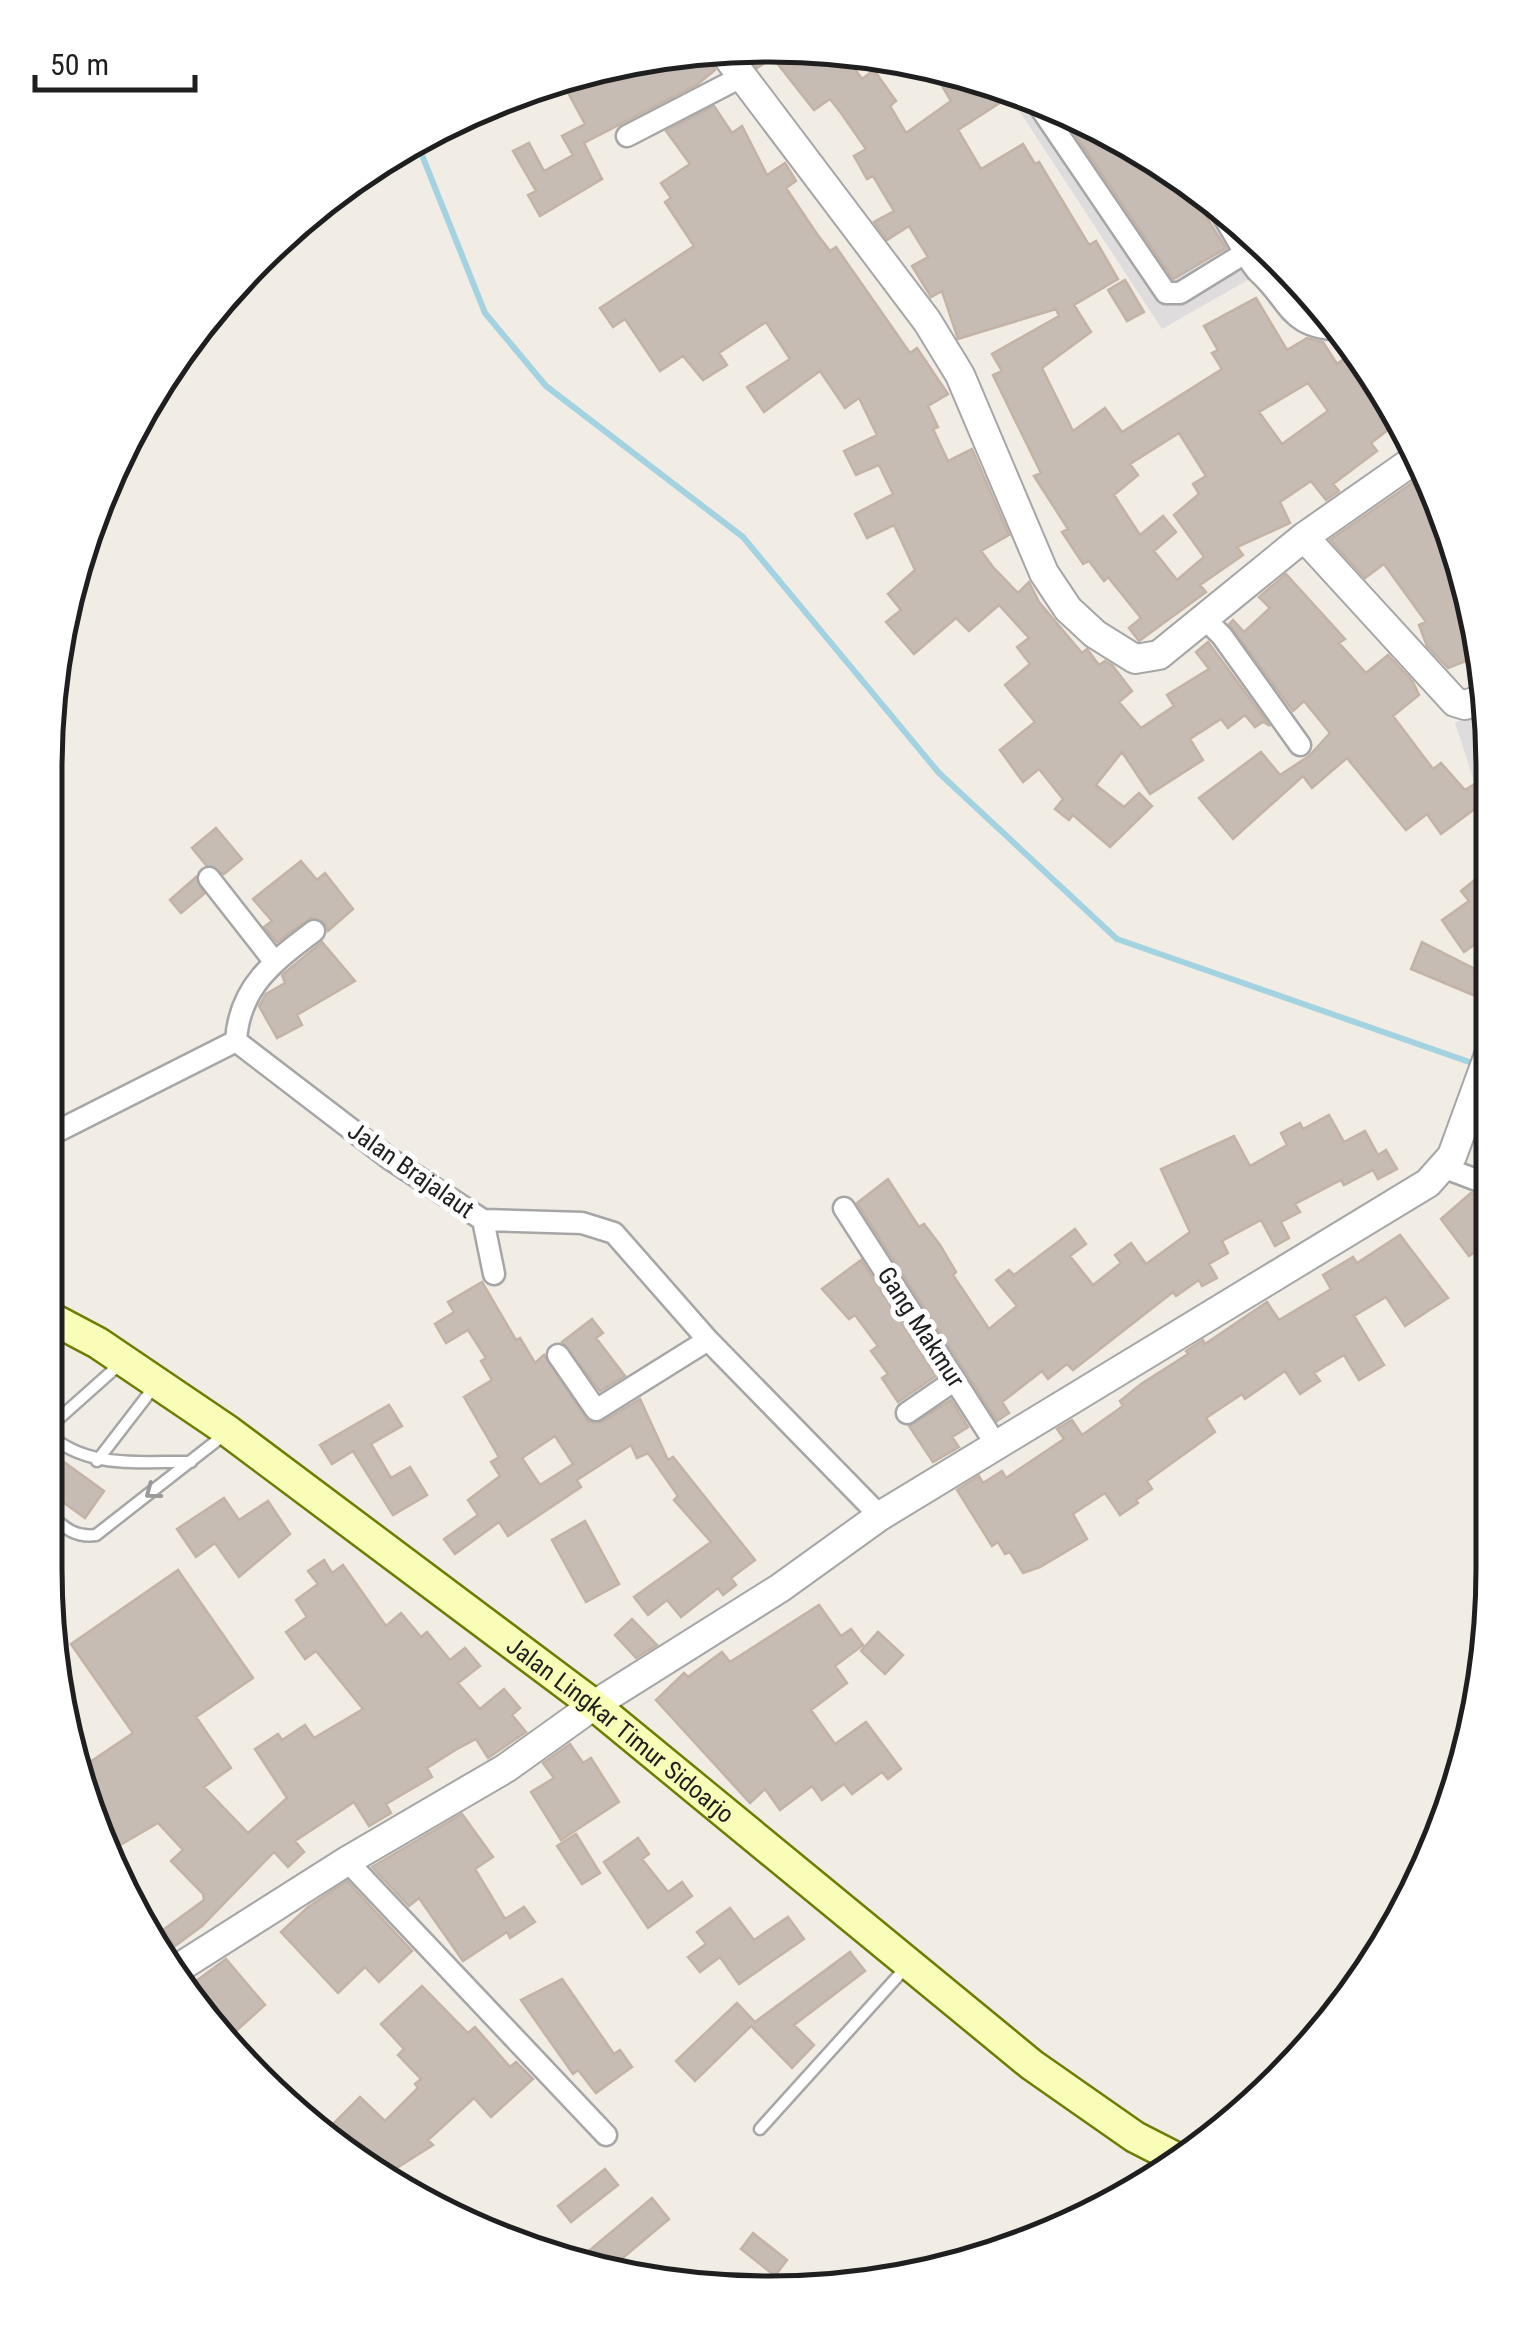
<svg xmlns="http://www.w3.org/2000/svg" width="1539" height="2339" font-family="'Roboto Condensed',sans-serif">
	<rect width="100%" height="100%" fill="#f1ede5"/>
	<path fill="#dedcdc" d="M1001 83 1132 142 1248 225 1281 261 1162 329Z
		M1490 707 1492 723 1490 830 1455 723Z"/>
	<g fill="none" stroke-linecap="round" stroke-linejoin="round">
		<path stroke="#a3d2e1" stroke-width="6" d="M416 140 485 313 546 386 743 537 939 773 1117 939 1475 1064"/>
	</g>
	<path fill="#c6bcb4" stroke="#c3b3a6" stroke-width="2.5" fill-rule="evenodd" d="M744 47 841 50 862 79 874 70 896 101 890 106 906 133 951 101 931 67 989 80 1001 102 958 130 981 169 1023 144 1035 164 1039 162 1089 245 1096 241 1118 279 1074 305 1091 332 1042 368 1073 431 1105 408 1122 432 1222 369 1212 353 1218 350 1204 326 1256 298 1287 350 1307 338 1323 342 1337 364 1357 349 1401 420 1371 443 1377 451 1333 484 1339 491 1326 500 1311 481 1280 502 1290 523 1237 547 1243 555 1200 585 1206 592 1139 641 1129 628 1141 618 1108 577 1104 581 1089 561 1083 564 1062 532 1068 529 1034 476 1041 473 993 375 1002 371 992 354 1059 316 1056 309 958 339 942 291 931 297 912 266 928 257 909 226 887 240 874 222 894 211 873 176 867 179 854 156 866 149 841 113 830 99 814 110 773 58 757 68ZM1308 383 1328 411 1282 444 1259 412ZM1179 433 1206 476 1193 484 1199 494 1174 515 1204 557 1177 580 1154 551 1176 532 1163 516 1140 535 1114 495 1138 475 1130 464Z
		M703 50 715 70 698 84 584 143 602 179 540 216 528 195 536 191 513 151 529 143 544 171 573 155 562 136 585 124 560 78 583 70Z
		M714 106 732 133 742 126 767 175 785 163 796 181 786 188 817 234 830 251 836 247 910 353 917 348 948 394 928 406 938 427 933 429 948 461 972 449 1009 535 981 551 993 567 1018 593 1029 582 1039 602 1082 653 1087 649 1099 665 1105 661 1112 665 1132 691 1119 702 1141 728 1174 706 1167 695 1209 669 1196 652 1208 642 1270 726 1263 722 1255 727 1245 715 1228 728 1221 719 1190 739 1203 760 1150 794 1122 752 1096 785 1124 807 1139 793 1152 806 1110 847 1073 815 1069 820 1055 809 1063 799 1039 769 1023 782 1000 750 1035 722 1005 685 1030 664 1017 647 1029 638 999 605 969 631 956 618 914 654 886 622 901 610 888 594 915 570 894 525 867 538 855 514 893 494 879 465 856 475 844 451 877 435 859 398 845 408 820 371 764 412 747 387 790 359 766 322 719 353 727 365 703 380 683 356 660 371 625 319 613 327 600 308 694 246 665 202 671 198 661 183 690 164 666 131Z
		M1057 108 1132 142 1181 178 1226 248 1173 279Z
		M1125 280 1144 312 1127 321 1108 290Z
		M1422 476 1443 511 1432 519 1469 583 1481 655 1448 668 1427 646 1419 625 1426 622 1384 564 1365 578 1330 540Z
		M1286 574 1345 639 1339 643 1366 673 1388 655 1413 682 1419 695 1393 716 1433 769 1441 763 1465 790 1492 773V796L1441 834 1427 814 1406 830 1347 758 1312 788 1303 776 1233 839 1199 798 1261 752 1280 775 1309 756 1330 733 1304 701 1293 711 1229 624 1233 620 1244 632 1270 608 1259 597Z
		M216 828 242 859 224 874 206 865 192 848Z
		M301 861 317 880 325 873 353 909 328 931 324 922 311 918 277 942 264 927 272 921 253 899Z
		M1482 874 1492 886 1491 933 1464 952 1442 920 1469 901 1461 891Z
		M196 877 204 894 181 913 170 900Z
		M322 942 355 981 297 1015 302 1025 277 1038 259 1006 266 994 285 983 282 975Z
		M1422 942 1487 975 1478 997 1411 969Z
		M1329 1115 1344 1142 1365 1131 1378 1155 1386 1150 1397 1169 1378 1179 1373 1170 1344 1185 1341 1180 1295 1204 1300 1212 1281 1222 1289 1238 1275 1246 1261 1220 1222 1241 1228 1253 1209 1264 1217 1278 1202 1286 1199 1280 1176 1296 1173 1292 1073 1370 1067 1364 1048 1379 1042 1371 1002 1402 1009 1413 997 1421 857 1203 888 1179 919 1227 924 1224 940 1245 956 1272 953 1275 989 1329 1017 1306 996 1280 1009 1270 1014 1275 1075 1229 1086 1244 1070 1256 1093 1285 1121 1263 1115 1255 1131 1243 1146 1264 1190 1232 1161 1169 1234 1136 1250 1166 1287 1145 1281 1133 1300 1123 1303 1129Z
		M1471 1193 1490 1200V1241L1469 1256 1441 1219Z
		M1400 1235 1448 1298 1405 1326 1386 1297 1354 1316 1384 1365 1359 1380 1344 1355 1314 1373 1320 1381 1300 1394 1285 1371 1245 1399 1242 1394 1206 1418 1215 1432 1147 1481 1152 1489 1136 1500 1138 1503 1120 1515 1105 1493 1073 1514 1087 1539 1040 1567 1023 1573 1010 1552 1005 1554 998 1542 992 1546 957 1490 979 1476 983 1483 1002 1471 1006 1478 1064 1439 1057 1429 1072 1420 1082 1435 1123 1406 1120 1401 1141 1384 1188 1354 1186 1351 1203 1340 1205 1344 1267 1302 1279 1320 1331 1289 1323 1275 1353 1257 1357 1263Z
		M861 1260 936 1376 898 1402 882 1378 888 1374 871 1351 878 1346 855 1315 849 1319 822 1289Z
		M482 1282 516 1340 520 1338 535 1363 544 1355 589 1422H602L640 1399 668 1460 673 1457 755 1560 731 1578 736 1585 723 1595 718 1588 681 1617 667 1600 648 1615 634 1597 711 1542 674 1500 678 1496 648 1453 637 1458 631 1445 577 1480 581 1487 508 1536 499 1522 455 1554 444 1539 478 1515 468 1500 500 1476 491 1462 499 1457 464 1397 492 1380 481 1361 486 1358 468 1330 446 1343 435 1324 454 1312 448 1302ZM555 1436 573 1464 540 1485 522 1458Z
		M592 1319 603 1333 596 1338 625 1376 600 1391 562 1342Z
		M951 1400 968 1427 952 1437 959 1447 933 1462 909 1426Z
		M389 1405 402 1426 371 1444 391 1478 410 1467 427 1495 393 1515 353 1451 332 1464 320 1445Z
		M46 1449 104 1491 85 1518 46 1490Z
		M224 1498 239 1520 268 1501 290 1534 239 1577 215 1543 196 1557 177 1529Z
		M585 1521 619 1584 586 1602 552 1540Z
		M324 1560 332 1573 343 1565 386 1626 401 1613 421 1637 427 1632 450 1660 465 1648 480 1666 458 1683 480 1709 504 1689 520 1708 512 1715 526 1732 488 1758 476 1739 457 1749 427 1768 432 1777 386 1804 391 1813 369 1826 354 1802 295 1841 304 1852 288 1867 274 1852 202 1926 175 1946 163 1930 204 1900 203 1894 171 1861 183 1850 158 1823 108 1852 83 1802 78 1770 133 1733 71 1644 178 1570 253 1678 196 1717 231 1768 204 1787 248 1833 287 1798 255 1749 278 1734 282 1740 305 1725 314 1738 363 1709 316 1651 305 1659 286 1632 307 1617 296 1600 318 1584 308 1571Z
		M819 1605 841 1636 851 1629 863 1645 835 1666 847 1683 811 1710 835 1744 866 1722 901 1769 888 1779 882 1772 852 1794 844 1784 822 1800 812 1786 780 1810 765 1789 750 1803 656 1700 684 1673 688 1677 722 1652 730 1662Z
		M632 1619 657 1645 636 1658 615 1635Z
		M878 1632 903 1655 885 1674 861 1651Z
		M570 1744 583 1763 591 1758 619 1802 561 1840 531 1792 554 1778 543 1763Z
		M462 1814 493 1857 475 1869 505 1919 524 1907 535 1922 510 1938 507 1932 463 1961 419 1898 409 1906 372 1867Z
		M576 1834 600 1873 582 1884 557 1846Z
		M638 1838 649 1854 642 1859 668 1892 682 1882 692 1896 648 1928 604 1862Z
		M347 1881 412 1951 379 1982 365 1967 338 1993 281 1932 308 1907Z
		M730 1908 754 1940 788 1917 804 1939 739 1984 720 1957 700 1972 688 1957 706 1944 697 1932Z
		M850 1952 865 1971 794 2025 814 2045 792 2068 751 2026 695 2081 676 2061 737 2003 755 2022Z
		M226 1959 265 2005 228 2038 184 1990Z
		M562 1979 614 2054 620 2050 632 2067 596 2093 578 2070 573 2074 521 2000Z
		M422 1986 468 2033 475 2027 510 2067 516 2062 533 2079 491 2117 474 2098 428 2140 433 2145 384 2176 321 2136 360 2097 385 2121 418 2088 415 2084 421 2079 398 2055 404 2049 381 2024Z
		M605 2169 618 2185 571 2222 558 2206Z
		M652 2198 669 2219 612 2267 579 2259Z
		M753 2233 787 2260 775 2276 741 2249Z"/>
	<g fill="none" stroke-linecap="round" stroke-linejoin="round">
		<defs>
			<path id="service" d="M46 1430 120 1364
				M46 1432C87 1470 139 1461 191 1462
				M97 1461 154 1387
				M45 1510C62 1525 72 1538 96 1535L224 1435
				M760 2129 908 1965"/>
			<path id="minor" d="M1033 97 1166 293H1180L1245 253 1215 202
				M627 136 741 77
				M1251 263 1257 271 1283 263
				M1257 271C1293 303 1286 329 1346 330
				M1205 619 1222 636 1300 745
				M209 878 274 961
				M236 1041C239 987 274 961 314 931
				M48 1136 236 1041 390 1159 483 1220 582 1223 614 1233 708 1340 880 1516
				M1445 1168 1490 1185
				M844 1208 997 1446
				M483 1220 494 1274
				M558 1355 596 1410 708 1340
				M907 1413 955 1380
				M347 1861 606 2135"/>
			<path id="tertiary" d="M720 47 927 321 960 375 1044 573 1068 609 1095 634 1135 659 1159 655 1304 537 1421 455
				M1304 537 1455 702 1465 705 1488 697
				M169 1974 347 1861 506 1768 594 1705 780 1588 880 1516 1428 1183 1452 1156 1491 1049"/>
			<g id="secondary">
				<path id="s1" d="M47 1316 98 1343 228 1431 594 1705 1032 2065 1135 2137 1178 2159"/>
			</g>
		</defs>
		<use href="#service" stroke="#a6a6a6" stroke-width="15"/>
		<use href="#minor" stroke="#a6a6a6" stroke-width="25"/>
		<use href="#tertiary" stroke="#a6a6a6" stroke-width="32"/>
		<use href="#secondary" stroke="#6e7d00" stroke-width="35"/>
		<use href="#service" stroke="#fff" stroke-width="10"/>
		<use href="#minor" stroke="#fff" stroke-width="20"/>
		<use href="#tertiary" stroke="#fff" stroke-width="28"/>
		<use href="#secondary" stroke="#f9fdb7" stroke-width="30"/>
	</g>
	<defs><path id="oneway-chevron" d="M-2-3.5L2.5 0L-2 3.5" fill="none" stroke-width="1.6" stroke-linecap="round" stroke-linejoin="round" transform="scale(2.5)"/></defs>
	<use stroke="#9a9a9a" href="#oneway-chevron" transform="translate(152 1492) rotate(143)"/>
	<g text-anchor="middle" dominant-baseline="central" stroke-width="10" stroke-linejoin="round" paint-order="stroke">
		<g font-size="25" fill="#1f1f1f" stroke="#fff">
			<text transform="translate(411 1170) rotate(35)">Jalan Brajalaut</text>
			<text transform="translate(921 1327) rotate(57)">Gang Makmur</text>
			<text stroke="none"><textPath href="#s1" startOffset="708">Jalan Lingkar Timur Sidoarjo</textPath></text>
		</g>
	</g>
	<path d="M0 0H1539V2339H0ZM769 62H769A707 707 0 0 1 1476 769V1569A707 707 0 0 1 769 2276H769A707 707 0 0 1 62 1569V769A707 707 0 0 1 769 62Z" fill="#fff" fill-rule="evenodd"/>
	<path fill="none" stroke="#1f1f1f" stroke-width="5" d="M769 62H769A707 707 0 0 1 1476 769V1569A707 707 0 0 1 769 2276H769A707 707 0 0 1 62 1569V769A707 707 0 0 1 769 62Z"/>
	<path d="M35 75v15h160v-15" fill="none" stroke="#1f1f1f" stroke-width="5"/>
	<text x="50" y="75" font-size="30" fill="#1f1f1f" stroke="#ffffff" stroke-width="8" paint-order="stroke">50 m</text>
</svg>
